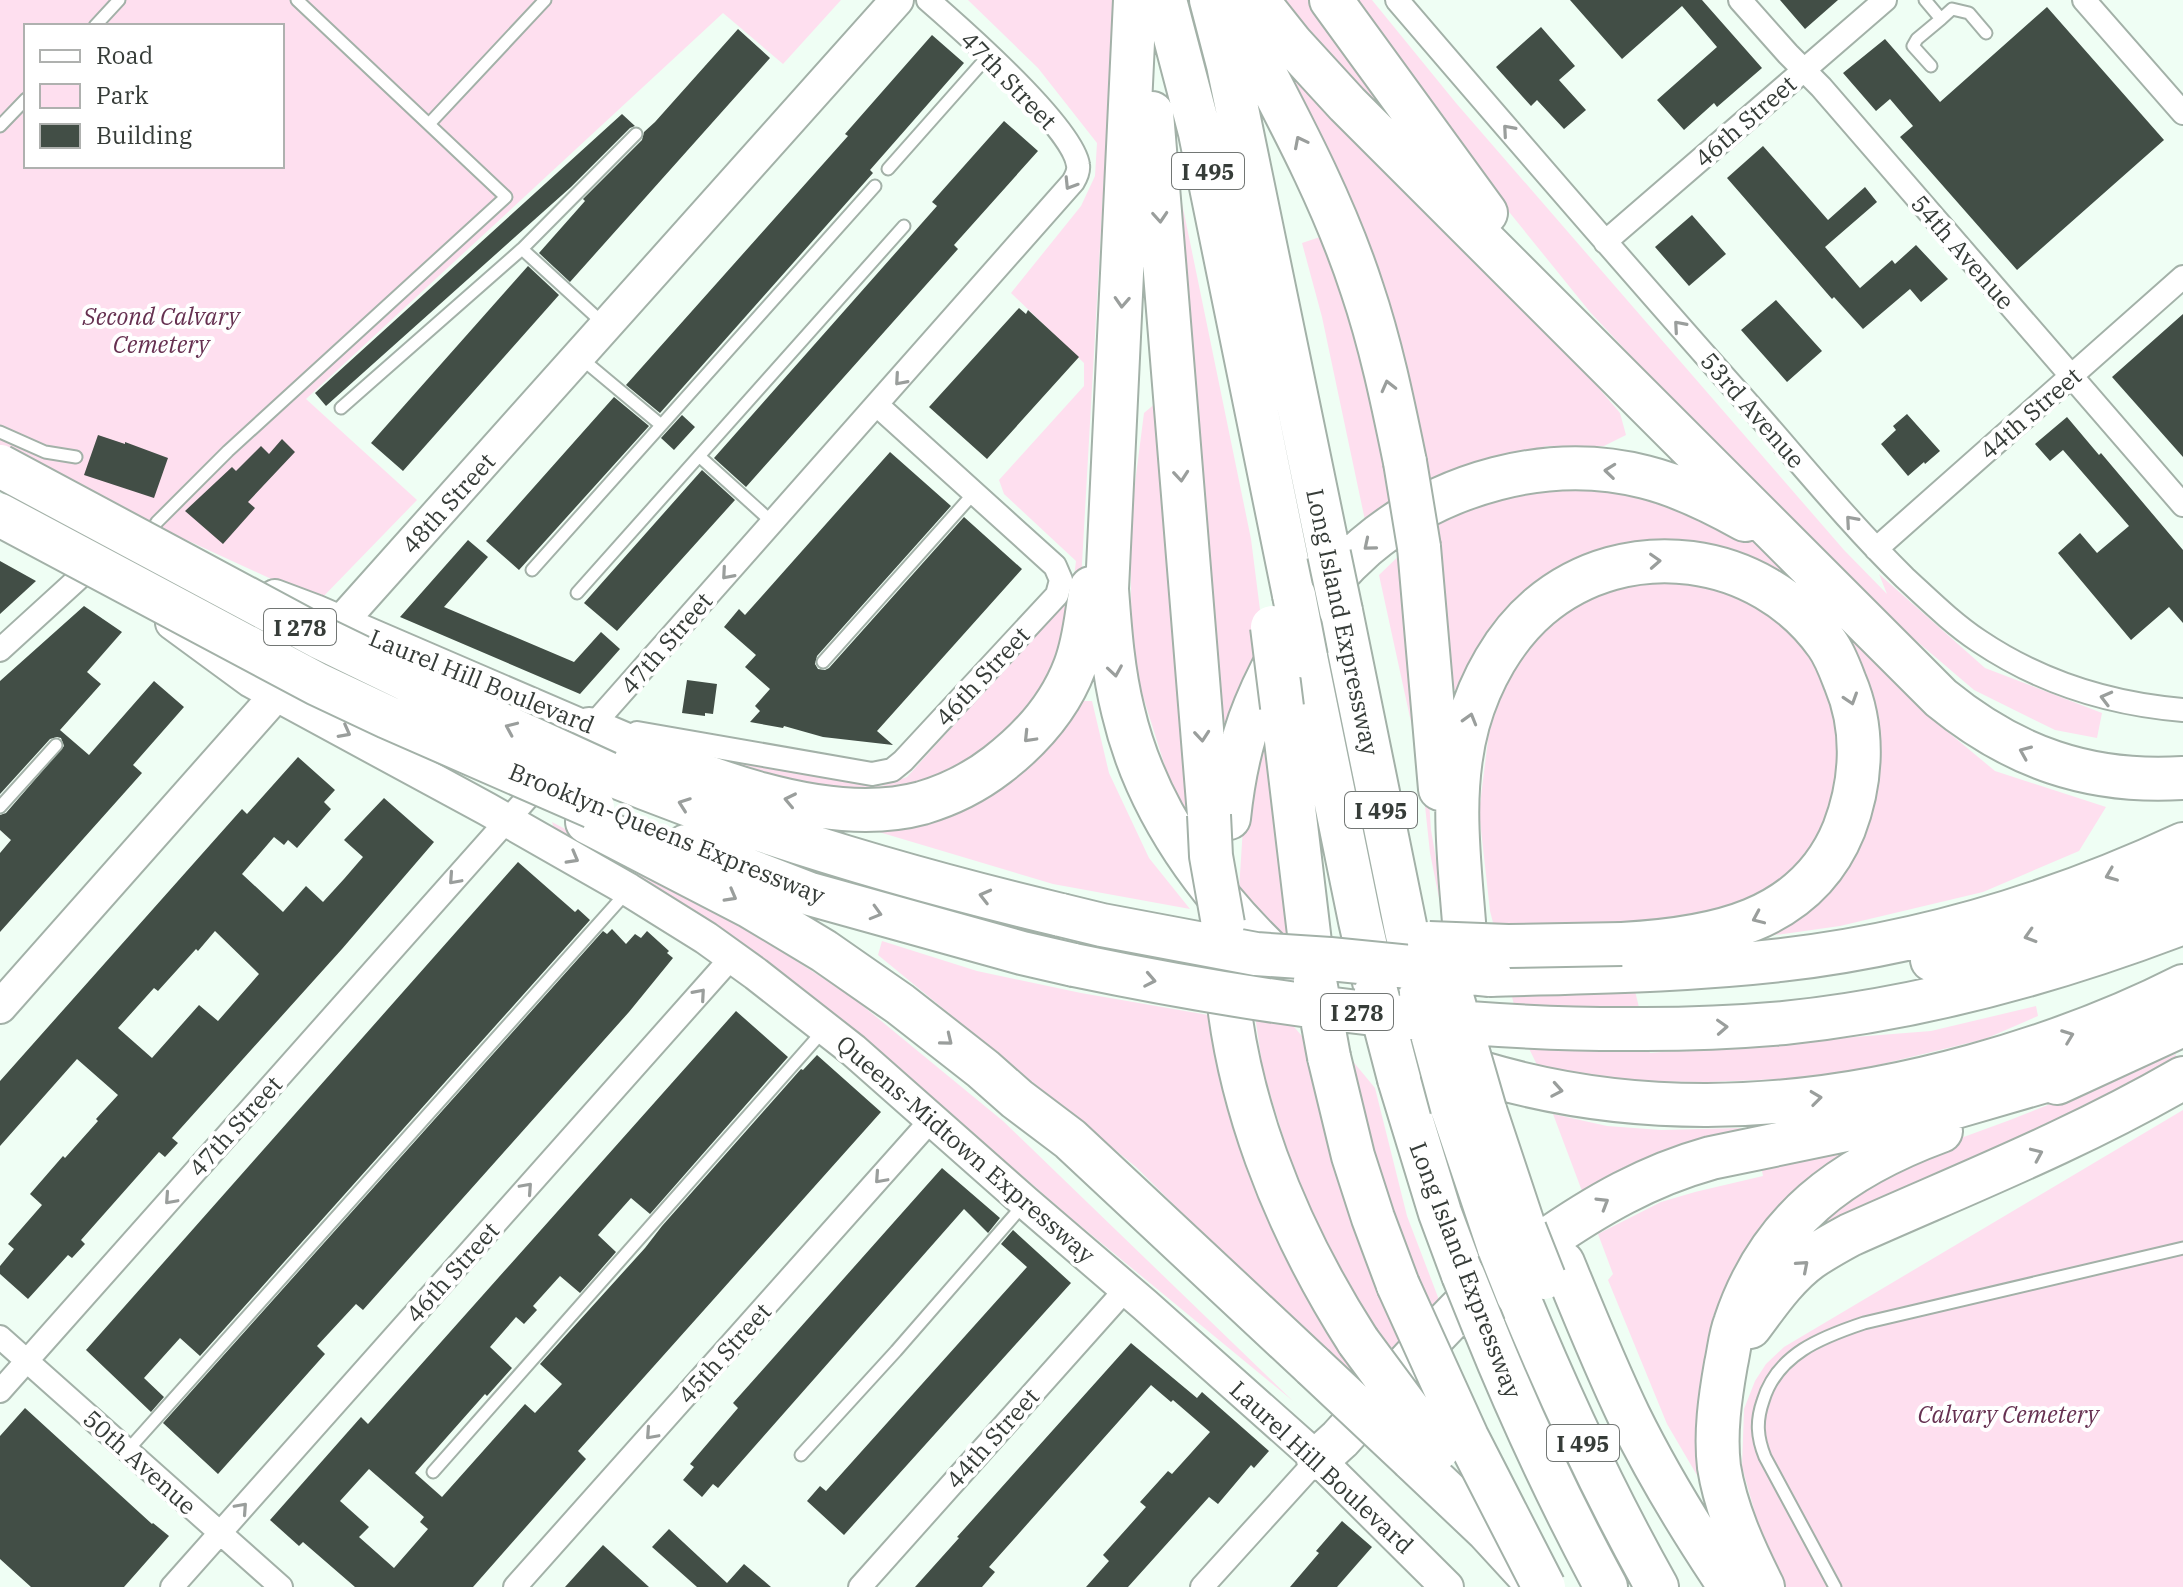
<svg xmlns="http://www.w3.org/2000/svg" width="2183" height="1587" font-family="'IBM Plex Serif',serif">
	<rect width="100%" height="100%" fill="#effef4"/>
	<path fill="#fedfef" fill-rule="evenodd" d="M0 0H841L783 64 723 13 306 399 417 500 319 601 0 454ZM26 26H282V166H26Z
		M968 0H1114L1080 599 1069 652 1018 732 926 787 836 795 700 754 881 786 907 777 1072 594 1076 561 1004 494 999 480 1084 386V363L1011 293 1081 206 1095 176 1097 143 1038 68Z
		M1276 0H1321L1397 121 1348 86Z
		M1355 0H1372L1456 103 1844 550 1887 594 1879 574 1985 668 2102 713 2097 738 2055 730 1974 690 1886 615 1736 468 1590 312 1497 197Z
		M1264 24 1491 262 1620 413 1626 435 1604 446H1547L1487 461 1426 485Z
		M1175 169 1251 539 1266 657 1223 778Z
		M1299 169 1333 240 1402 499 1366 525 1322 317 1302 243 1323 236 1293 176Z
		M1157 402 1198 832 1172 789 1132 661 1130 522 1144 413Z
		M1597 477 1729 518 1796 579 1919 708 1995 771 2106 807 2079 851 1983 892 1840 926 1725 942 1840 874 1849 655 1642 545 1462 691 1448 689 1429 514Z
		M1406 549 1417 620 1431 830 1444 905 1439 898 1430 853 1421 768 1379 575Z
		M1642 578 1729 588 1792 631 1831 689 1843 765 1822 834 1773 895 1622 937 1650 1053 1931 1031 2036 1006 2038 1016 1985 1039 1829 1077 1708 1082 1618 1081 1538 1067 1521 1032 1490 911 1479 812 1489 732 1515 655 1566 608Z
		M1072 701H1092L1109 773 1149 858 1190 909 1053 884 832 818 944 806Z
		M1274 725 1309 969 1239 890 1243 827 1258 765Z
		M552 822 713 907 852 997 1003 1121 1293 1401 1071 1218 903 1072 770 963 647 880 554 828Z
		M882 941 977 971 1081 993 1214 1016 1371 1384 1359 1397 1249 1280 1136 1167 878 955Z
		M1249 974 1313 1049 1409 1347 1396 1358 1340 1286 1293 1168 1263 1071Z
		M1341 1047 1375 1088 1407 1216 1441 1305 1426 1325Z
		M2176 1054 2174 1070 1790 1252 1837 1200 1901 1160 2010 1120Z
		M2183 1110V1587H1786L1759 1527 1742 1467 1744 1409 1755 1381 1766 1364 1784 1347Z
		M1553 1114 1607 1126 1661 1130 1741 1128 1743 1139 1585 1199Z
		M1882 1142 1775 1227 1715 1506 1667 1424 1608 1280 1613 1274 1598 1234 1661 1202 1695 1192 1763 1176 1761 1166Z"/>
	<path fill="#424e46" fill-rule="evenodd" d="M1570 0H1702L1762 68 1717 107 1714 103 1684 130 1657 100 1717 47 1682 6 1622 59Z
		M1780 0H1838L1805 29Z
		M2047 7 2164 140 2017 270 1900 137 1913 126 1890 99 1876 111 1843 73 1885 39 1940 102Z
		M1541 27 1575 66 1559 80 1586 110 1564 129 1537 100 1531 106 1496 67Z
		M738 29 770 58 570 282 539 253 585 201 583 199 642 140 644 132 655 122Z
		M932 35 964 63 870 170 873 173 660 413 626 385 848 136 845 134Z
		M622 114 635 126 630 128 571 187 326 406 315 393Z
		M1004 121 1038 151 954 245 958 249 746 487 714 458 937 206 932 202Z
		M1763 146 1828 220 1865 187 1877 202 1825 247 1860 288 1892 260 1895 264 1916 245 1948 279 1921 302 1910 289 1863 329 1834 297 1832 299 1727 178Z
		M1692 215 1726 254 1689 286 1655 247Z
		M528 266 559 295 403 471 371 443Z
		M1776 300 1822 351 1787 382 1741 330Z
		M1019 308 1026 314 1028 310 1079 357 987 459 929 407Z
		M2183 314V457L2112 377Z
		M614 397 649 426 519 570 486 541Z
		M1907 414 1940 451 1925 464 1924 462 1908 476 1881 444 1896 430 1893 426Z
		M682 415 695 427 674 450 661 438Z
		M2067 417 2099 455 2101 453 2183 550V623L2169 607 2131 640 2058 553 2080 533 2097 553 2129 526 2063 450 2050 461 2035 444Z
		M98 435 125 444V442L168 458 154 498 84 475Z
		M282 439 295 452 248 502 255 508 223 544 185 511 232 467 236 471 261 446 269 454Z
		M890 452 951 506 817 656 815 664 818 669 825 670 829 668 964 517 1022 569 877 731 893 745 823 737 784 726 783 728 750 722 760 711 755 706 770 689 745 667 756 655 724 627 739 609 745 615Z
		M702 470 735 500 617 631 584 603Z
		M468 540 488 557 444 607 574 662 601 632 620 649 580 694 400 617Z
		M0 561 36 581 0 614Z
		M84 606 122 632 87 672 101 684 60 730 89 755 154 681 184 707 133 765 142 773 0 932V853L11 840 0 830V815L6 813 64 746 61 738 57 737 50 739 0 794V681Z
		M687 680 717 684 713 714 705 713V716L682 713Z
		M298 757 335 790 324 802 331 809 297 848 288 840 284 845 274 837 242 874 283 912 306 886 323 902 344 879 363 857 344 840 384 798 434 842 342 949 172 1138 178 1143 165 1157 159 1152 81 1240 85 1244 72 1258 68 1255 28 1299 0 1274V1266L14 1249 8 1244 42 1205 30 1194 63 1156 65 1158 98 1121 96 1119 118 1095 77 1059 0 1146V1081L242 809 247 814ZM215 931 259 974 218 1021 199 1005 152 1058 118 1028 154 988 158 991 196 949 198 951Z
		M518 862 575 912 578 909 590 920 200 1356 180 1338 144 1378 164 1397 151 1412 86 1350Z
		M612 929 626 944 635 934 641 938 647 931 669 951 667 953 673 958 629 1012 363 1310 356 1304 317 1346 325 1354 218 1474 163 1423 603 931 607 934Z
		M736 1011 788 1057 650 1214 631 1198 598 1235 616 1252 580 1293 560 1276 533 1306 537 1310 524 1324 516 1317 490 1347 512 1368 487 1396 485 1394 415 1473 442 1497 525 1404 535 1413 562 1384 540 1364 645 1248 662 1226 801 1069 803 1070 817 1055 881 1112 578 1451 586 1459 473 1587H355L303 1542 299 1546 270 1520 361 1417 368 1424ZM369 1469 424 1517 420 1522 428 1529 394 1568 359 1537 369 1527 340 1501Z
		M942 1168 1000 1218 988 1233 964 1209 718 1488 713 1484 702 1497 683 1480 694 1467 690 1464 738 1408 733 1403Z
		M1013 1230 1071 1283 844 1535 807 1501 820 1486 826 1491 1027 1267 1001 1244Z
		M1131 1343 1197 1398 1202 1392 1269 1451 1254 1468 1251 1465 1218 1504 1209 1497 1128 1587H1086L1109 1561 1103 1555 1146 1507 1140 1502 1168 1471 1172 1474 1210 1432 1173 1400 1171 1402 1151 1385 989 1567 995 1572 982 1587H915L959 1538 957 1537Z
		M25 1408 152 1524 153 1523 169 1536 124 1587H31L0 1559V1436Z
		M1342 1521 1372 1547 1337 1587H1290L1319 1553 1316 1551Z
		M669 1529 727 1583 744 1564 771 1587H697L652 1547Z
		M603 1545 649 1587H565Z"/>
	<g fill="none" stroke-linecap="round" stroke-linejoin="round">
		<defs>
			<path id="lane" d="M1925 0 1941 19 1917 39 1913 46 1931 66
				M1941 19 1952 9 1969 13 1986 33
				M95 26 119 0
				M429 124 545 0
				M0 126 26 99
				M888 169 989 55
				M522 249 636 134
				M582 359 661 425
				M341 408 522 249 605 325
				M0 432 45 452 76 457
				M699 456 772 522
				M146 538 157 522 228 451 506 197 297 0
				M532 570 875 186
				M577 593 904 226
				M823 662 974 493
				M0 807 56 745
				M127 1451 626 893
				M801 1455 896 1351 1025 1203
				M433 1472 823 1031
				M1835 1587 1765 1457C1757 1437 1756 1421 1763 1401 1777 1354 1822 1337 1864 1323L2183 1248"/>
			<path id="street" d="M1397 0C1517 140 1637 279 1759 416 1807 471 1853 527 1905 578 1929 600 1952 623 1979 641 2040 682 2110 704 2183 710
				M1740 0 1788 54 1821 87 2183 505
				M2084 0 2183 113
				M1605 242 1885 0
				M1876 549 2183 277
				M0 650 92 566
				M586 733 1073 182C1076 177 1079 171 1078 165 1073 127 959 27 928 0
				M637 733 872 774 892 770 903 761 1057 595 1061 580 1055 566 877 405
				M0 1337 281 1587
				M0 1391 544 779
				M172 1587 732 957
				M515 1587 932 1119
				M860 1587 1126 1289
				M1202 1587 1318 1459"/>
			<path id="secondary" d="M275 596 315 611 589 729
				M172 623 251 681 487 809 629 890 706 938 756 974 853 1050 1025 1202 1145 1305 1318 1459 1447 1587
				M0 1007 340 623 897 0"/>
			<path id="highway" d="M1135 0 1107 589C1110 630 1113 671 1123 711 1147 814 1213 901 1290 971
				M1165 0 1200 133 1294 595
				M1211 0 1228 65 1329 554
				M1257 0 1292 44 1347 104 1941 698C2013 757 2089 784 2183 778
				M1331 0 1486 213
				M1230 6C1277 98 1330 190 1362 289 1381 345 1393 404 1405 462
				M1152 113 1209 815
				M1419 547 1440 789
				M1341 611 1406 930 1420 991
				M1306 657 1360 921 1375 986
				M1282 707 1314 976
				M589 729C683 769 819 831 922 803 949 795 975 782 997 765 1031 739 1060 706 1075 666 1085 640 1086 615 1091 588
				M607 773C755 834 906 878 1061 915
				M1229 818C1233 780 1240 742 1255 706 1279 648 1318 588 1365 547 1440 483 1548 452 1645 477 1681 486 1713 502 1745 520
				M587 822 749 906 824 951 900 1004 983 1069 1017 1099 1070 1139 1313 1366
				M686 846 810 894 1022 953 1074 965
				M1465 935C1460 865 1449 793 1468 724 1480 681 1504 637 1539 607 1626 533 1761 551 1827 644 1835 655 1840 669 1845 682 1865 729 1862 782 1844 829 1806 923 1711 939 1622 944
				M1225 958C1231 1094 1285 1227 1358 1341
				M1932 960C2018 944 2103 917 2183 882
				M1490 975C1587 972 1684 971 1781 960 1920 944 2056 903 2183 844
				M1644 1029C1691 1029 1738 1027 1784 1023 1920 1009 2055 972 2183 923
				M1329 1057 1353 1156 1373 1218 1398 1285
				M1442 1060C1618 1123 1796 1115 1973 1066 2045 1046 2116 1020 2183 986
				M1399 1079 1440 1213 1463 1275
				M2057 1083 2183 1025
				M1452 1108 1499 1248
				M1485 1110 1525 1230
				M1563 1263C1584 1314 1605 1366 1629 1416 1658 1475 1693 1532 1730 1587
				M1518 1296C1559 1395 1604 1493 1657 1587
				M1484 1327C1520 1416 1560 1502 1606 1587
				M1750 1327C1768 1303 1786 1276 1811 1258 1823 1250 1837 1242 1850 1235 1964 1184 2074 1141 2183 1078
				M1318 1459 1340 1439C1381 1394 1422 1347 1465 1304 1489 1281 1515 1261 1542 1243 1597 1205 1647 1176 1711 1158L1952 1108 2083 1070
				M1412 1459 1487 1530 1533 1580
				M1763 1587C1744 1549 1726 1510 1719 1467 1715 1433 1720 1398 1726 1364 1729 1351 1730 1336 1735 1323 1769 1220 1843 1167 1941 1131"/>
		</defs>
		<use href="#lane" stroke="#a3b1a8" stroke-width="15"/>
		<use href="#street" stroke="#a3b1a8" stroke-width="26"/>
		<use href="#secondary" stroke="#a3b1a8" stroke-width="36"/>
		<use href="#highway" stroke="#a3b1a8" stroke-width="46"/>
		<use href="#lane" stroke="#fff" stroke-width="11"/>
		<use href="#street" stroke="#fff" stroke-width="22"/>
		<use href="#secondary" stroke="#fff" stroke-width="32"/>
		<use href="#highway" stroke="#fff" stroke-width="42"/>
		<defs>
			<path id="highway-bridge" d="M1405 462 1419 547
				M0 466 319 637 459 705 607 773
				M0 515 317 684 387 717 593 807
				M1329 554 1341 611
				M1294 595 1306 657
				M1272 627 1282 707
				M1209 815 1211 856 1223 924
				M1061 915 1102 925 1256 954 1330 959 1490 975
				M1429 943 1508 946 1622 944
				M1074 965C1261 1004 1453 1031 1644 1029
				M1315 981 1329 1057
				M1376 991 1399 1079
				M1421 993 1452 1108
				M1453 1000 1485 1110
				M1525 1230 1544 1278
				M1499 1248 1518 1296
				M1463 1275 1484 1327
				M1398 1285 1467 1437 1544 1587
				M1358 1341 1438 1449
				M1313 1366 1412 1459"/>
		</defs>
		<use href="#highway-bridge" stroke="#a3b1a8" stroke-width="46" stroke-linecap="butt"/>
		<use href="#highway-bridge" stroke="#fff" stroke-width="42"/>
	</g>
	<defs><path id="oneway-chevron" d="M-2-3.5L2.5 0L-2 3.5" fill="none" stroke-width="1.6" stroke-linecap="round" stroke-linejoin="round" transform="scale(2)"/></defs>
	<g stroke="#9a9e9c">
		<use href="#oneway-chevron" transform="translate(1508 130) rotate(-131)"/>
		<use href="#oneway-chevron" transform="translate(1300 142) rotate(-117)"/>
		<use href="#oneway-chevron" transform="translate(1070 184) rotate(122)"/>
		<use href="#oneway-chevron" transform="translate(1160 217) rotate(86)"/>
		<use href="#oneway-chevron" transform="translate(1122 302) rotate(93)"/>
		<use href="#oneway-chevron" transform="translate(1679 326) rotate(-131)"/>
		<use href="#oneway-chevron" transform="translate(900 380) rotate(131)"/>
		<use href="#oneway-chevron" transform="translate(1388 386) rotate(-104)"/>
		<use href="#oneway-chevron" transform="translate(1610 471) rotate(-174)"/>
		<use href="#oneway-chevron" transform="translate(1181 476) rotate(85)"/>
		<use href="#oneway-chevron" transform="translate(1851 521) rotate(-131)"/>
		<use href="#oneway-chevron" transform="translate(1369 545) rotate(140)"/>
		<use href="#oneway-chevron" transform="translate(1655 561) rotate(-3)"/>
		<use href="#oneway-chevron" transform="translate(727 574) rotate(131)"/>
		<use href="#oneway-chevron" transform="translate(1115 671) rotate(81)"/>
		<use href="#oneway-chevron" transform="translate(2106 698) rotate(-165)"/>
		<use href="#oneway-chevron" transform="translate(1851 699) rotate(72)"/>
		<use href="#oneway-chevron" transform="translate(1470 719) rotate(-74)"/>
		<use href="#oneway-chevron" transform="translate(511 728) rotate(-156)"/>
		<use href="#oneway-chevron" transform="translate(345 732) rotate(28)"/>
		<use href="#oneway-chevron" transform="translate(1202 736) rotate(85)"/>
		<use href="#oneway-chevron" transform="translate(1029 737) rotate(134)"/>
		<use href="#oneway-chevron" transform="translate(2025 752) rotate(-157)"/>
		<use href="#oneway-chevron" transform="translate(790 800) rotate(-168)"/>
		<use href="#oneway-chevron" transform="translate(684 804) rotate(-160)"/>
		<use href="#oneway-chevron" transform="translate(573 858) rotate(29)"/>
		<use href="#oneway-chevron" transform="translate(2111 875) rotate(158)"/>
		<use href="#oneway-chevron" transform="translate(454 879) rotate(132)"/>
		<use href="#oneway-chevron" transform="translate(731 896) rotate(29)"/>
		<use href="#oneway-chevron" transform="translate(985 896) rotate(-166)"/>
		<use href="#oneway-chevron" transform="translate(876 913) rotate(16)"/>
		<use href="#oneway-chevron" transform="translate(1758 918) rotate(156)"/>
		<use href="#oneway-chevron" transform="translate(2030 936) rotate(163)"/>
		<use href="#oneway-chevron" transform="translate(1150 980) rotate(11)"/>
		<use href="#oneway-chevron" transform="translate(700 994) rotate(-49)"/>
		<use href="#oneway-chevron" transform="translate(1722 1027) rotate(-3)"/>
		<use href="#oneway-chevron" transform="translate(2068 1036) rotate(-21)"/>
		<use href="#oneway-chevron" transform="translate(947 1040) rotate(39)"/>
		<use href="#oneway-chevron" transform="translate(1557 1090) rotate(10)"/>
		<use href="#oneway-chevron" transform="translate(1816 1098) rotate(-7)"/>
		<use href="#oneway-chevron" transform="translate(2037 1154) rotate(-24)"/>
		<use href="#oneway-chevron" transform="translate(880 1178) rotate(132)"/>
		<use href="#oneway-chevron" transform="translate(527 1188) rotate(-48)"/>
		<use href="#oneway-chevron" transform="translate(170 1199) rotate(132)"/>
		<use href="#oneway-chevron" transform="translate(1603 1203) rotate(-31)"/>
		<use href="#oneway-chevron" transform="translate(1803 1266) rotate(-41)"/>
		<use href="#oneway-chevron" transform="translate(651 1434) rotate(132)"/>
		<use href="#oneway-chevron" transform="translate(242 1508) rotate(-48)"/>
	</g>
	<g text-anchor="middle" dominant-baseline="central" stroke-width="8" stroke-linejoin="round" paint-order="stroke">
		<g fill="#fff" stroke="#727674" stroke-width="2">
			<rect x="1172" y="153" width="72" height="36" rx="6"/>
			<rect x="264" y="609" width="72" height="36" rx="6"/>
			<rect x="1345" y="792" width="72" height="36" rx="6"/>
			<rect x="1321" y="994" width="72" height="36" rx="6"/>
			<rect x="1547" y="1425" width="72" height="36" rx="6"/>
		</g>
		<g font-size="22" font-weight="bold" fill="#363c38">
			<text x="1208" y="171">I 495</text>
			<text x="300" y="627">I 278</text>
			<text x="1381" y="810">I 495</text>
			<text x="1357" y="1012">I 278</text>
			<text x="1583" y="1443">I 495</text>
		</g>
		<g font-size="24" fill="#363c38" stroke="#fff">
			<text transform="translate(1009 80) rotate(46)">47th Street</text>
			<text transform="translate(1745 121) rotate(-41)">46th Street</text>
			<text transform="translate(1963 252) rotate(49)">54th Avenue</text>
			<text transform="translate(1753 410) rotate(49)">53rd Avenue</text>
			<text transform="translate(2030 413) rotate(-41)">44th Street</text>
			<text transform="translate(448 503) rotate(-48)">48th Street</text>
			<text transform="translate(1343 622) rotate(78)">Long Island Expressway</text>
			<text transform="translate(666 643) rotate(-49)">47th Street</text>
			<text transform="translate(982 676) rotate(-47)">46th Street</text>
			<text transform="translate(482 681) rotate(22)">Laurel Hill Boulevard</text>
			<text transform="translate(667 833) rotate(22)">Brooklyn-Queens Expressway</text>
			<text transform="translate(235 1126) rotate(-48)">47th Street</text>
			<text transform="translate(966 1149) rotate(41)">Queens-Midtown Expressway</text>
			<text transform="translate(1466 1270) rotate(69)">Long Island Expressway</text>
			<text transform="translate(452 1272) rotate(-48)">46th Street</text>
			<text transform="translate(724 1353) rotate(-48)">45th Street</text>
			<text transform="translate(992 1438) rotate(-48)">44th Street</text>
			<text transform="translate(140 1462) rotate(42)">50th Avenue</text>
			<text transform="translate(1322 1467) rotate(43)">Laurel Hill Boulevard</text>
		</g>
		<g font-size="24" font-style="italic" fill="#663151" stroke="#fff">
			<text x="161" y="316">Second Calvary<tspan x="161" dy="28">Cemetery</tspan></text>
			<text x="2008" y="1414">Calvary Cemetery</text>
		</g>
	</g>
	<rect x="24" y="24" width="260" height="144" fill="#ffffff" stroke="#afb1af" stroke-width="2"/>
	<rect x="40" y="50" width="40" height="12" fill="#ffffff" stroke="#afb1af" stroke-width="2"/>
	<text x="96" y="64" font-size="24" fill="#363c38">Road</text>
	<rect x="40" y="84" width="40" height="24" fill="#fedfef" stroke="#afb1af" stroke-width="2"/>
	<text x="96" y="104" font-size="24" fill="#363c38">Park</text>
	<rect x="40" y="124" width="40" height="24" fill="#424e46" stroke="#afb1af" stroke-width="2"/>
	<text x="96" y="144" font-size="24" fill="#363c38">Building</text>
</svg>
